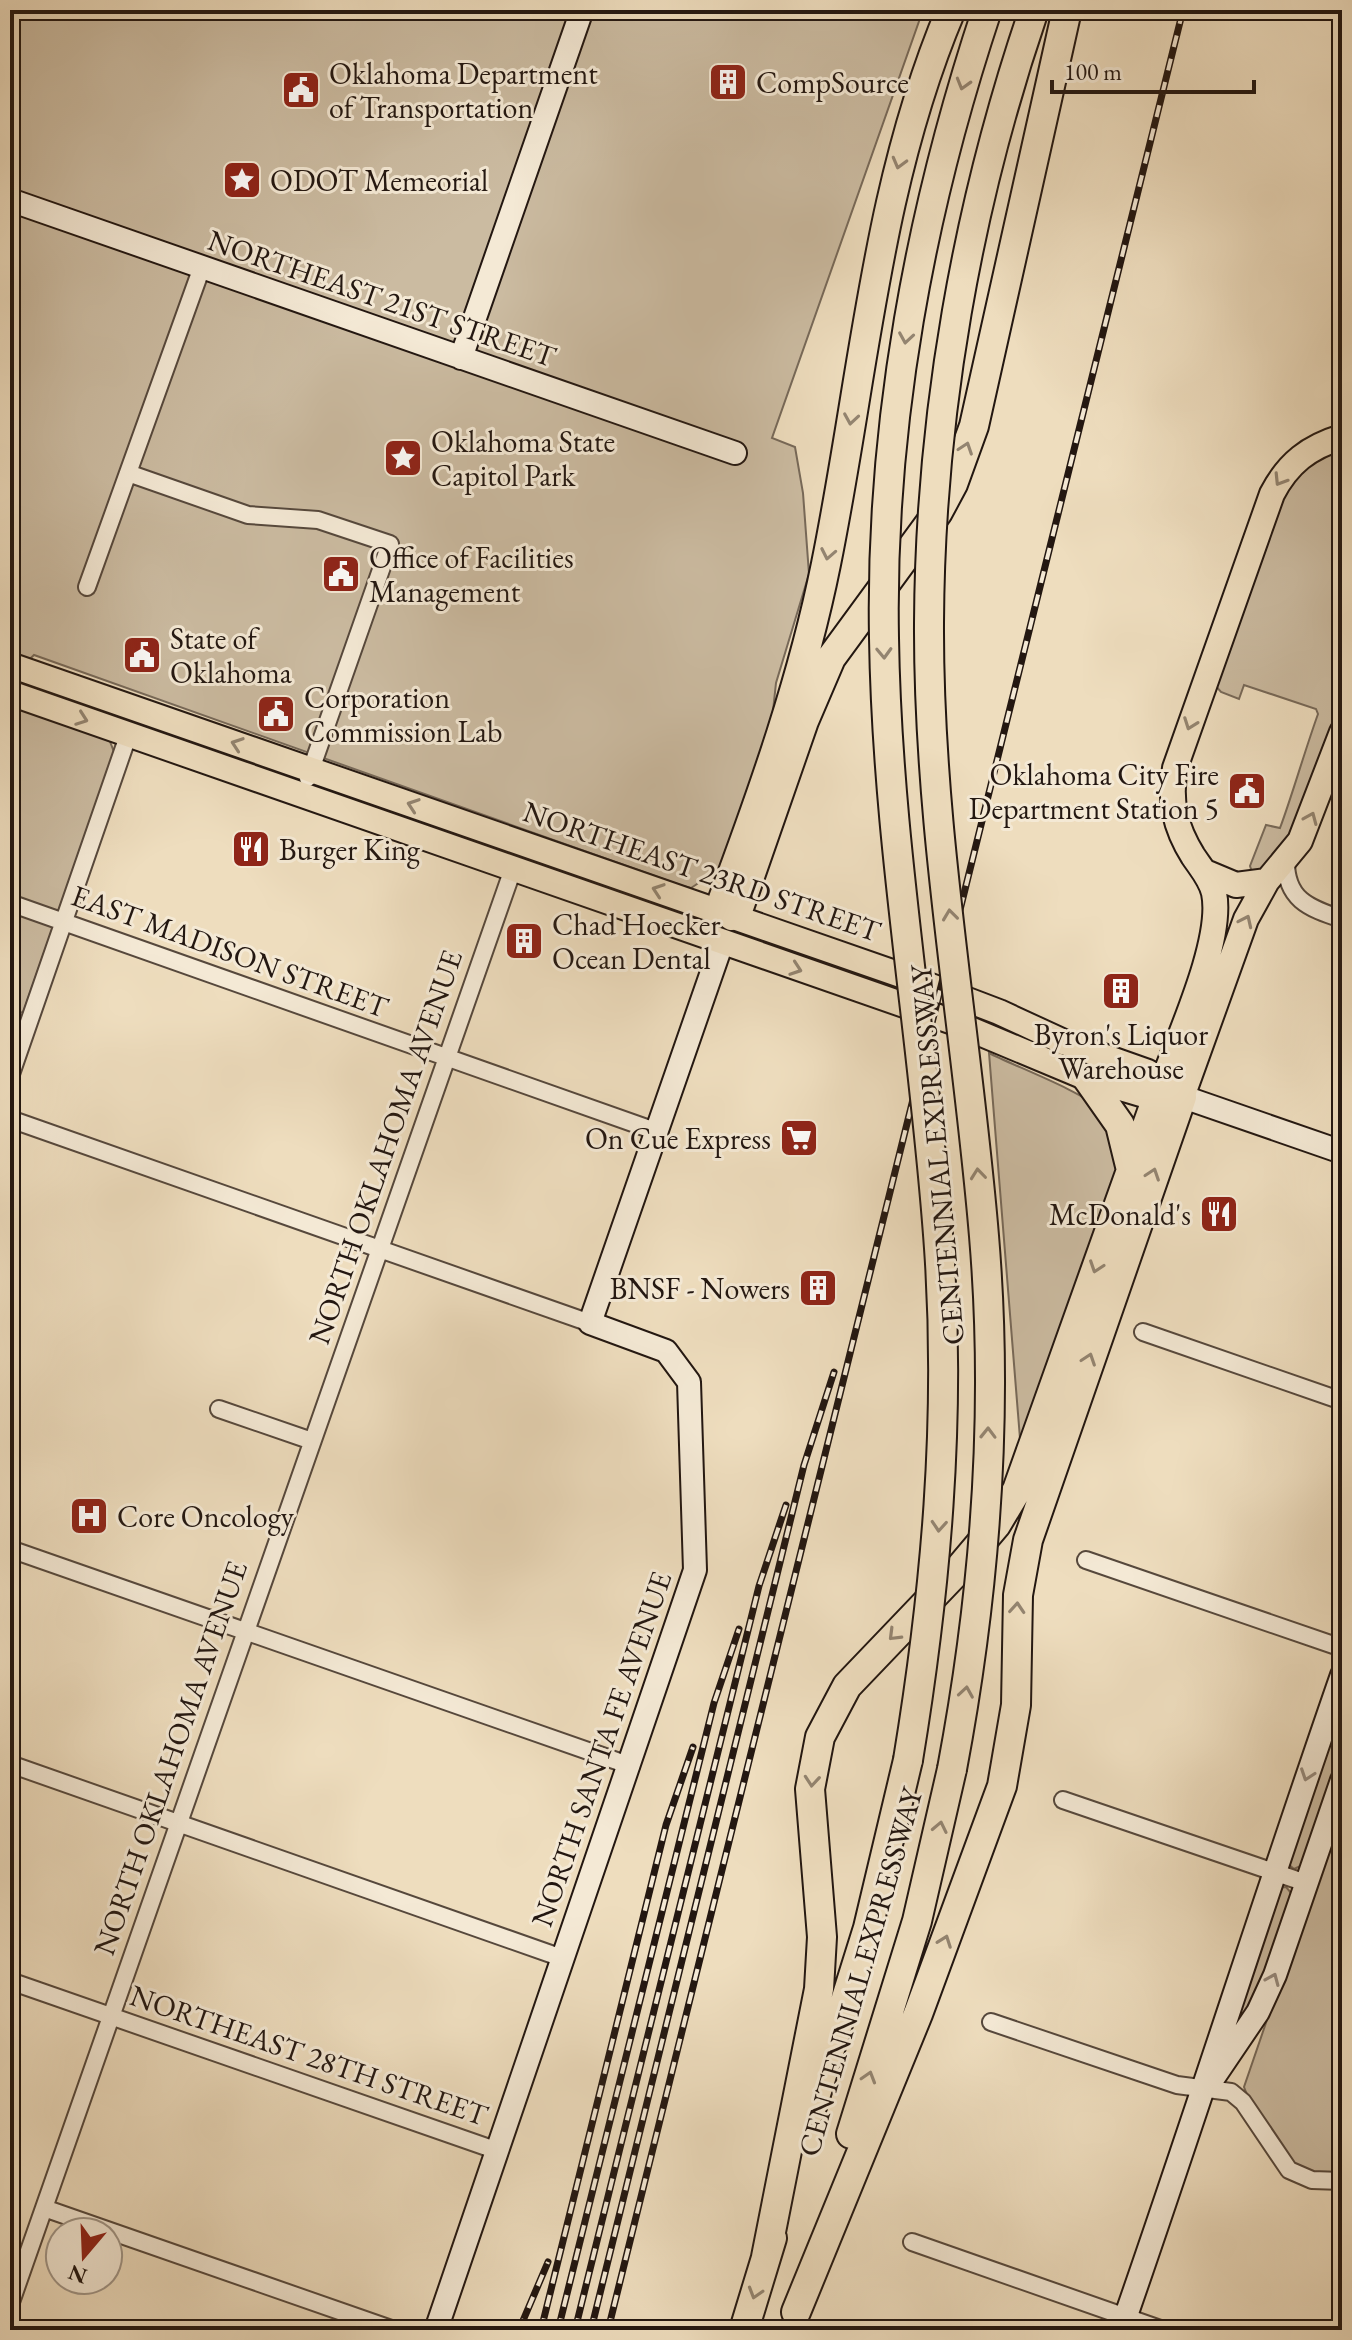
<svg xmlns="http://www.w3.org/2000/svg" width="1352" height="2340" font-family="'EB Garamond',serif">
	<rect width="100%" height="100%" fill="#eeddbe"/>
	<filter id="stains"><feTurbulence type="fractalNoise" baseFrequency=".0025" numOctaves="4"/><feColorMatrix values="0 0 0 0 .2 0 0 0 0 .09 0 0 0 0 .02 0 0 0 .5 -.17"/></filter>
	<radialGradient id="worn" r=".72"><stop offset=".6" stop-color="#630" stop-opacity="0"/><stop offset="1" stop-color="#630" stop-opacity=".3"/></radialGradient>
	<path fill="#cbbba1" stroke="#776959" stroke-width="2" d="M10 10H923L772 438 795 447 803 493 809 574 776 683 772 720 717 878 709 882 703 880 691 888 683 886 34 655 10 678Z
		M1342 447V711L1300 826 1263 870 1252 872 1250 866 1266 825 1280 828C1292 796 1304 753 1318 714L1316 709 1244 685 1239 699 1221 692 1214 684 1282 493 1299 469Z
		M10 705 109 739 114 752 23 1013 10 1008Z
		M989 1053C1012 1065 1086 1093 1099 1109 1114 1126 1115 1147 1119 1168L1021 1451Z
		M1342 1699V1757L1305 1864 1294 1869 1287 1863Z
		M1342 1801V2175C1330 2178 1311 2175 1299 2169 1287 2163 1249 2102 1244 2087Z
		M1286 1887 1292 1894 1264 1979 1229 2042 1279 1888Z"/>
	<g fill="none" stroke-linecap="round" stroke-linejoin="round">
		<defs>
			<path id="street" d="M128 473 248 515 318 520 390 544 308 778
				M87 587 202 267
				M1286 859C1285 899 1308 908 1342 919
				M10 903 658 1132
				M10 1077 128 736
				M10 1119 590 1323
				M1143 1332 1342 1401
				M219 1409 312 1441
				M10 1549 631 1766
				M1086 1560 1342 1648
				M10 1764 565 1959
				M1063 1800 1306 1883
				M10 1981 498 2151
				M991 2022 1177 2085 1231 2092 1243 2102 1289 2170 1312 2180 1342 2181
				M44 2208 394 2330
				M912 2242 1163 2330
				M10 2305 513 869"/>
			<path id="secondary" d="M10 200 735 453
				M461 358 582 10
				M1169 1092 1342 1152
				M1214 2077 1258 2012 1275 1975 1342 1780
				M436 2330 695 1570 689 1382 666 1351 590 1323 722 943
				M1121 2330C1197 2113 1266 1893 1342 1675"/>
			<path id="primary" d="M10 665 915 980 999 1012 1066 1043 1148 1072 1160 1089
				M10 693 953 1022 1087 1078 1141 1094 1160 1089
				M1205 872 1236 885 1267 881
				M1160 1089C1177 1040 1224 941 1214 893 1211 879 1201 868 1193 856 1175 827 1169 801 1175 768L1272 494C1288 463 1309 447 1342 437
				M1182 1097 1246 919 1267 881 1300 841 1342 732"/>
			<path id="highway" d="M951 10C876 187 864 377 826 564 803 678 764 789 723 899L732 916 740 905 804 721 831 658 938 512 953 484 974 426 1067 10
				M1087 1078 1120 1125 1130 1166
				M811 2110 868 1928 908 1760
				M851 2134 917 1921 952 1769
				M766 2257 819 1989 822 1937 810 1789 820 1737 847 1686 958 1570 996 1525 1017 1490 1160 1089
				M796 2312 918 2014 1002 1786 1016 1705 1018 1595 1028 1540 1182 1097
				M744 2330 772 2238"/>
		</defs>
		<use href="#street" stroke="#56483c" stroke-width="20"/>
		<use href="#secondary" stroke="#231711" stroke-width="26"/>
		<use href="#primary" stroke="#231711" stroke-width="28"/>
		<use href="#highway" stroke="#231711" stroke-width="32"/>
		<use href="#street" stroke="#f4e9d5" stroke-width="16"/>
		<use href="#secondary" stroke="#f4e9d5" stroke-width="22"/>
		<use href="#primary" stroke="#eeddbe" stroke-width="24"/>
		<use href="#highway" stroke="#eeddbe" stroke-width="28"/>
		<defs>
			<path id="rail" d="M519 2330 548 2262
				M541 2330 666 1825 693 1747
				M558 2330 714 1703 739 1629
				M575 2330 759 1586 786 1505
				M591 2330 804 1465 834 1372
				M608 2330 1183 10"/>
		</defs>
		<use href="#rail" stroke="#231711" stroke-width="7"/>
		<use href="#rail" stroke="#f4e9d5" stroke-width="4" stroke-dasharray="12" stroke-linecap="butt"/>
		<defs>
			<path id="highway-bridge" d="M908 1760C936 1590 951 1421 939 1248 925 1044 887 843 884 638 880 426 920 211 987 10
				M952 1769C985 1594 999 1414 984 1236 967 1032 928 829 929 623 930 416 967 206 1034 10"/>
		</defs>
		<use href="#highway-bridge" stroke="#231711" stroke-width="32" stroke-linecap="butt"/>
		<use href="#highway-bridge" stroke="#eeddbe" stroke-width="28"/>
	</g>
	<defs><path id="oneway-chevron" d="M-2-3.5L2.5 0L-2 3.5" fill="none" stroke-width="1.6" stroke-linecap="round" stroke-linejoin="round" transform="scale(2)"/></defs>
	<g stroke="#938470">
		<use href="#oneway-chevron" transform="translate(963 84) rotate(106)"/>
		<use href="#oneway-chevron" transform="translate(899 163) rotate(105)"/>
		<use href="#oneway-chevron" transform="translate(906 338) rotate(99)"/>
		<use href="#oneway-chevron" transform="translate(851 419) rotate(99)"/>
		<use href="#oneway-chevron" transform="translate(966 448) rotate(-71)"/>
		<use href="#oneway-chevron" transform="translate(1280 480) rotate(122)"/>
		<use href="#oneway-chevron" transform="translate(828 554) rotate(101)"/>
		<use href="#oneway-chevron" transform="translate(884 653) rotate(88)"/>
		<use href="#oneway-chevron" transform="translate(82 719) rotate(20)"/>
		<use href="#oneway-chevron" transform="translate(1190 724) rotate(110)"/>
		<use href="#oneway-chevron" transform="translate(237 744) rotate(-161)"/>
		<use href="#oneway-chevron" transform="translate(413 805) rotate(-161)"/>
		<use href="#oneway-chevron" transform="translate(1311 818) rotate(-67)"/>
		<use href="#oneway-chevron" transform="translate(658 890) rotate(-161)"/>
		<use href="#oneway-chevron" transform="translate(950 915) rotate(-97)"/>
		<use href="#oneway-chevron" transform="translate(1246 921) rotate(-65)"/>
		<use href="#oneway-chevron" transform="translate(796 969) rotate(19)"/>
		<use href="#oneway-chevron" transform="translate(978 1174) rotate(-96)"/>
		<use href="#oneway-chevron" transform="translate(1153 1174) rotate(-71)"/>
		<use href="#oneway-chevron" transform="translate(1096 1267) rotate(109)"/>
		<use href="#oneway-chevron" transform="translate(1089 1359) rotate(-71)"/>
		<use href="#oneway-chevron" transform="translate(988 1433) rotate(-89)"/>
		<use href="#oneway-chevron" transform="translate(939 1526) rotate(94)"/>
		<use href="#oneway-chevron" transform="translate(1017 1608) rotate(-86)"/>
		<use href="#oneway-chevron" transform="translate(894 1635) rotate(135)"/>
		<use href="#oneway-chevron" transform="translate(966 1692) rotate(-81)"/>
		<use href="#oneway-chevron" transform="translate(812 1781) rotate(95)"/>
		<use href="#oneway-chevron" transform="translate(940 1827) rotate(-78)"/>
		<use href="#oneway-chevron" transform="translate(945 1941) rotate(-70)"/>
		<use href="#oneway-chevron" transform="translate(869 2077) rotate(-73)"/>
		<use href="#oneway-chevron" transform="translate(755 2293) rotate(107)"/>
	</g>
	<g stroke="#968a7d">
		<use href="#oneway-chevron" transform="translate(1307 1775) rotate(109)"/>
		<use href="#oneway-chevron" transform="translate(1273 1979) rotate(-67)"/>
	</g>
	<defs>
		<symbol id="building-square" viewBox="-11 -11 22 22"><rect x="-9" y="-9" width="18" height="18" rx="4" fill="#8f2418" stroke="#f4e9d5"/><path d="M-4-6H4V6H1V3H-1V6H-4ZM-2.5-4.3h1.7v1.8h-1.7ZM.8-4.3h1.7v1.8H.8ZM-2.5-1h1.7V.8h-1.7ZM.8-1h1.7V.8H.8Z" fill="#fff"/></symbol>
		<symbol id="civic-square" viewBox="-11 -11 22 22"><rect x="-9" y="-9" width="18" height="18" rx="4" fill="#8f2418" stroke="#f4e9d5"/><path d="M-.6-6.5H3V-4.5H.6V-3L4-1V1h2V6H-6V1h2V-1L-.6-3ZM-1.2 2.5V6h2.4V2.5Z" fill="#fff"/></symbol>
		<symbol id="sight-square" viewBox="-11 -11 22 22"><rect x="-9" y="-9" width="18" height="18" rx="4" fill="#8f2418" stroke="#f4e9d5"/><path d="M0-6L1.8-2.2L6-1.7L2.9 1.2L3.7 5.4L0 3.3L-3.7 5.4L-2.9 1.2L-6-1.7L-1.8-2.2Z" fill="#fff"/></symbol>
		<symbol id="restaurant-square" viewBox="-11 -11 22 22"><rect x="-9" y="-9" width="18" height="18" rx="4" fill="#8f2418" stroke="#f4e9d5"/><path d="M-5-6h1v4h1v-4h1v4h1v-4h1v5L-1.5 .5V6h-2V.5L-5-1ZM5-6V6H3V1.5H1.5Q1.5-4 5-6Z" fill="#fff"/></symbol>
		<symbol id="supermarket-square" viewBox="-11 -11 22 22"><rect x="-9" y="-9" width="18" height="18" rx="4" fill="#8f2418" stroke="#f4e9d5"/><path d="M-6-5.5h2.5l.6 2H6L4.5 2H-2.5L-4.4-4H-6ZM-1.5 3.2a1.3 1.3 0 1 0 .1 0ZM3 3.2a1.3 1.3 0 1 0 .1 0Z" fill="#fff"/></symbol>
		<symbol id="hospital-square" viewBox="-11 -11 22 22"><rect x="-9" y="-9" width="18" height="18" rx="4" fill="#8f2418" stroke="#f4e9d5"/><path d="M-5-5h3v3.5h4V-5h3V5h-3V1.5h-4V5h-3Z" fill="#fff"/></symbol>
	</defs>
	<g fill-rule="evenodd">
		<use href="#building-square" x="706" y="60" width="44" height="44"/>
		<use href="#civic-square" x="279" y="68" width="44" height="44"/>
		<use href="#sight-square" x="220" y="158" width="44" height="44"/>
		<use href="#sight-square" x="381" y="436" width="44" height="44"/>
		<use href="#civic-square" x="319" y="552" width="44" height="44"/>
		<use href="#civic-square" x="120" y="633" width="44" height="44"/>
		<use href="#civic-square" x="254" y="692" width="44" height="44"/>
		<use href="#civic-square" x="1225" y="769" width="44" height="44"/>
		<use href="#restaurant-square" x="229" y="827" width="44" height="44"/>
		<use href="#building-square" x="502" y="919" width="44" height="44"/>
		<use href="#building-square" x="1099" y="969" width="44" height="44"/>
		<use href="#supermarket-square" x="777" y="1116" width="44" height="44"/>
		<use href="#restaurant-square" x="1197" y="1192" width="44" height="44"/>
		<use href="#building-square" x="796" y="1266" width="44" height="44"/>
		<use href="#hospital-square" x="67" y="1494" width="44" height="44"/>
	</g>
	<g text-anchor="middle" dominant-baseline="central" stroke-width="6" stroke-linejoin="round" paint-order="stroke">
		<g font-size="30" fill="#231711" stroke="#f4e9d5" text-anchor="start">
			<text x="329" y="73">Oklahoma Department<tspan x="329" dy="34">of Transportation</tspan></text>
			<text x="756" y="82">CompSource</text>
			<text x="270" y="180">ODOT Memeorial</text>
			<text x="431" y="441">Oklahoma State<tspan x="431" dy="34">Capitol Park</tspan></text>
			<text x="369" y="557">Office of Facilities<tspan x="369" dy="34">Management</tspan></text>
			<text x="170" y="638">State of<tspan x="170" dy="34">Oklahoma</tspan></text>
			<text x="304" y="697">Corporation<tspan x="304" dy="34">Commission Lab</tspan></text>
			<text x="1219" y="774" text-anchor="end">Oklahoma City Fire<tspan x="1219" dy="34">Department Station 5</tspan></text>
			<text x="279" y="849">Burger King</text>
			<text x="552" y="924">Chad Hoecker<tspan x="552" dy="34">Ocean Dental</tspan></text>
			<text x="1121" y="1034" text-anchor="middle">Byron's Liquor<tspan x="1121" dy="34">Warehouse</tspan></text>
			<text x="771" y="1138" text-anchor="end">On Cue Express</text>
			<text x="1191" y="1214" text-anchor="end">McDonald's</text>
			<text x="790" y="1288" text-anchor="end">BNSF - Nowers</text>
			<text x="117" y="1516">Core Oncology</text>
		</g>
		<g font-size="30" fill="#231711" stroke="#f4e9d5">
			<text transform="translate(382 298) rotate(19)">NORTHEAST 21ST STREET</text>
			<text transform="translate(702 871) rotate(19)">NORTHEAST 23RD STREET</text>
			<text transform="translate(230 951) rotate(20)">EAST MADISON STREET</text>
			<text transform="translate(385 1147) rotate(-71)">NORTH OKLAHOMA AVENUE</text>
			<text transform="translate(937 1155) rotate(-95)">CENTENNIAL EXPRESSWAY</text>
			<text transform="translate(601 1749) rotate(-71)">NORTH SANTA FE AVENUE</text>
			<text transform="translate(170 1758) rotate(-71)">NORTH OKLAHOMA AVENUE</text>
			<text transform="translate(860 1972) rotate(-74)">CENTENNIAL EXPRESSWAY</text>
			<text transform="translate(309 2055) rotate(19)">NORTHEAST 28TH STREET</text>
		</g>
	</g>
	<rect width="1352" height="2340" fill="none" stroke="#eeddbe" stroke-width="40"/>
	<rect x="12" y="12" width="1328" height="2316" fill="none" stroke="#231711" stroke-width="4"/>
	<rect x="20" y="20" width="1312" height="2300" fill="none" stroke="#231711" stroke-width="2"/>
	<g transform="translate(84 2256) rotate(199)"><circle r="38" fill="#f4e9d5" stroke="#a09587" stroke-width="2"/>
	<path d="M0-6L14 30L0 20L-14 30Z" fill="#8f2418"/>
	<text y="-12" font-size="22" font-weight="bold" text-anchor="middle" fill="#231711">N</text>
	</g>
	<path d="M1052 80v12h202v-12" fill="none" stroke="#231711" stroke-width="4"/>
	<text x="1064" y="80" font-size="24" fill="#231711" stroke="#f4e9d5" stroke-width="6" paint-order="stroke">100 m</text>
	<rect width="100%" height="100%" filter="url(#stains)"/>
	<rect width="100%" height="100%" fill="url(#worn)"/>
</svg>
